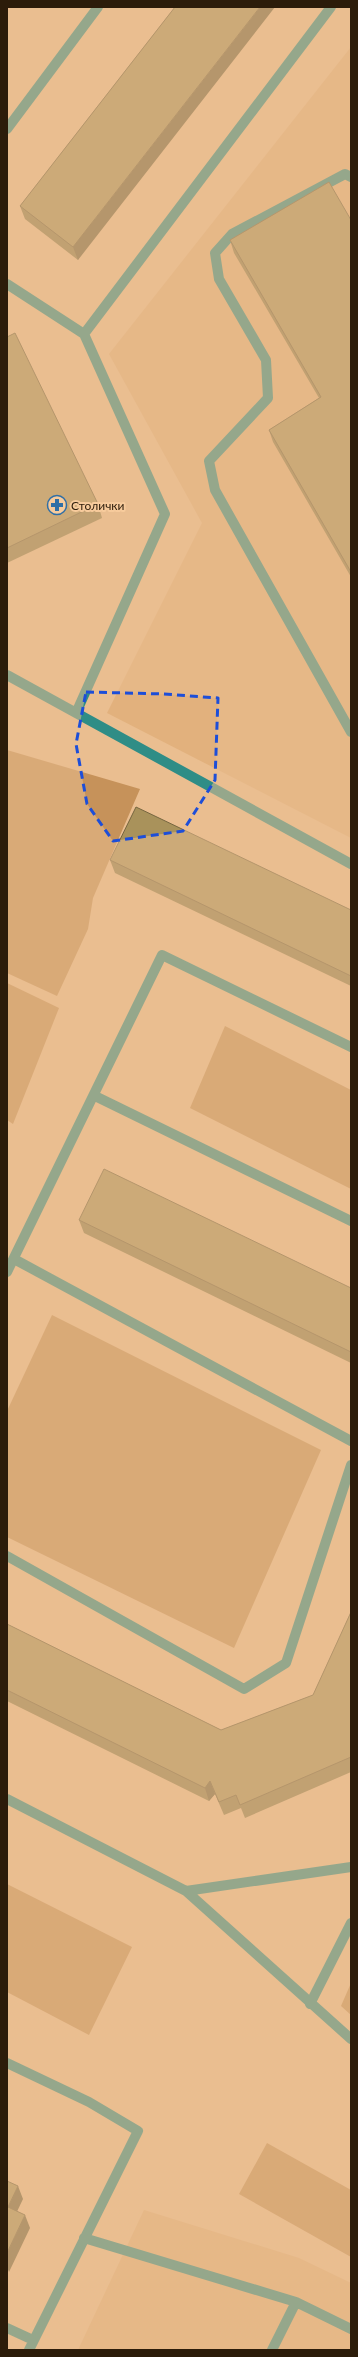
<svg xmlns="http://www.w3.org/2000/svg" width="358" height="2357" font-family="Lato,sans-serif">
	<rect width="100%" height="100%" fill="#eabe90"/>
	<path fill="#e2b17d" d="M351 47V838L107 713 202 523 109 354Z
		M144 2210 299 2258 351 2283V2350H78Z"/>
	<path fill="#c6925a" d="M7 750 140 789 93 898 88 929 57 996 7 973Z
		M7 983 59 1008 13 1124 7 1120Z
		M225 1026 351 1090V1189L190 1108Z
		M52 1315 321 1450 234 1648 7 1537V1411Z
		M7 1884 132 1947 89 2035 7 1992Z
		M351 1983V2015L341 2006Z
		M267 2143 351 2190V2257L239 2194Z"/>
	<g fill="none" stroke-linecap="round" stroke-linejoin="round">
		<path stroke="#2f8d86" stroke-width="10" d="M7 129 98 7
			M351 177 345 174 232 234 215 253 219 279 266 360 268 398 209 461 215 490 351 732
			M7 284 84 334 331 7
			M7 675 351 864
			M76 713 165 514 84 334
			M95 1096 351 1221
			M14 1259 351 1441
			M7 1272 162 955 351 1047
			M7 1556 244 1689 286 1663 351 1465
			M7 1799 186 1891 351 2039
			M186 1891 351 1867
			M310 2004 351 1923
			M7 2063 89 2102 138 2131 29 2350
			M84 2238 296 2302 272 2350
			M296 2302 351 2329
			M7 2328 33 2340"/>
	</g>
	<path fill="#917e4e" d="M175 7 78 260 25 219 20 206Z
		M351 220V577L273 442 269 430 319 398 234 253 230 240Z
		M7 337 98 504 102 518 7 563Z
		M110 860 351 910V986L115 873Z
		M79 1220 351 1288V1363L84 1233Z
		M351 1612V1772L245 1818 241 1808 224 1815 215 1794 209 1801 7 1701V1624L221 1730 313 1695Z"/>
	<path fill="#766640" d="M260 7H275L78 260 73 247Z
		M210 1781 215 1794 209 1801 205 1788Z
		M18 2186 23 2199 13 2220 8 2207Z
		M25 2215 30 2228 9 2272 7 2267V2253Z"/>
	<path fill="#a9925b" stroke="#766640" d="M175 7H260L73 247 20 206Z
		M329 182 351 220V572L269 430 321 397 230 240Z
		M15 333 98 504 7 548V337Z
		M136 807 351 910V976L110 860Z
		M104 1169 351 1288V1352L79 1220Z
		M351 1612V1757L240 1805 236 1795 219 1802 210 1781 205 1788 7 1690V1624L221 1730 313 1695Z
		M7 2181 18 2186 8 2207 25 2215 7 2253Z"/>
	<path d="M0 0H358V2357H0ZM86 692 164 694 218 698 215 780 183 831 113 841 87 804 76 744Z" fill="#eabe90" fill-opacity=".55" fill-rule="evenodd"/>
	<path fill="none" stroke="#1d4ed8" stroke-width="3" stroke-dasharray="8 5" stroke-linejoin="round" d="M86 692 164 694 218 698 215 780 183 831 113 841 87 804 76 744Z"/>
	<defs>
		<symbol id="pharmacy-ring" viewBox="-11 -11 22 22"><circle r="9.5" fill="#f7cb9c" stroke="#306fa6" stroke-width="1.5"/><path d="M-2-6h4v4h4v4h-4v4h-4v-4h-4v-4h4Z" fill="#306fa6"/></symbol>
	</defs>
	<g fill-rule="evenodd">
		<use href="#pharmacy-ring" x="46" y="494" width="22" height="22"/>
	</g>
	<g text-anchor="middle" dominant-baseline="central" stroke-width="4" stroke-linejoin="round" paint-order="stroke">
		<g font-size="12" fill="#2c1c0a" stroke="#f7cb9c" text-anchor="start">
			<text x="71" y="505">Столички</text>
		</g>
	</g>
	<rect width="358" height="2357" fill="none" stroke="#2c1c0a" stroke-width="16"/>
</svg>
